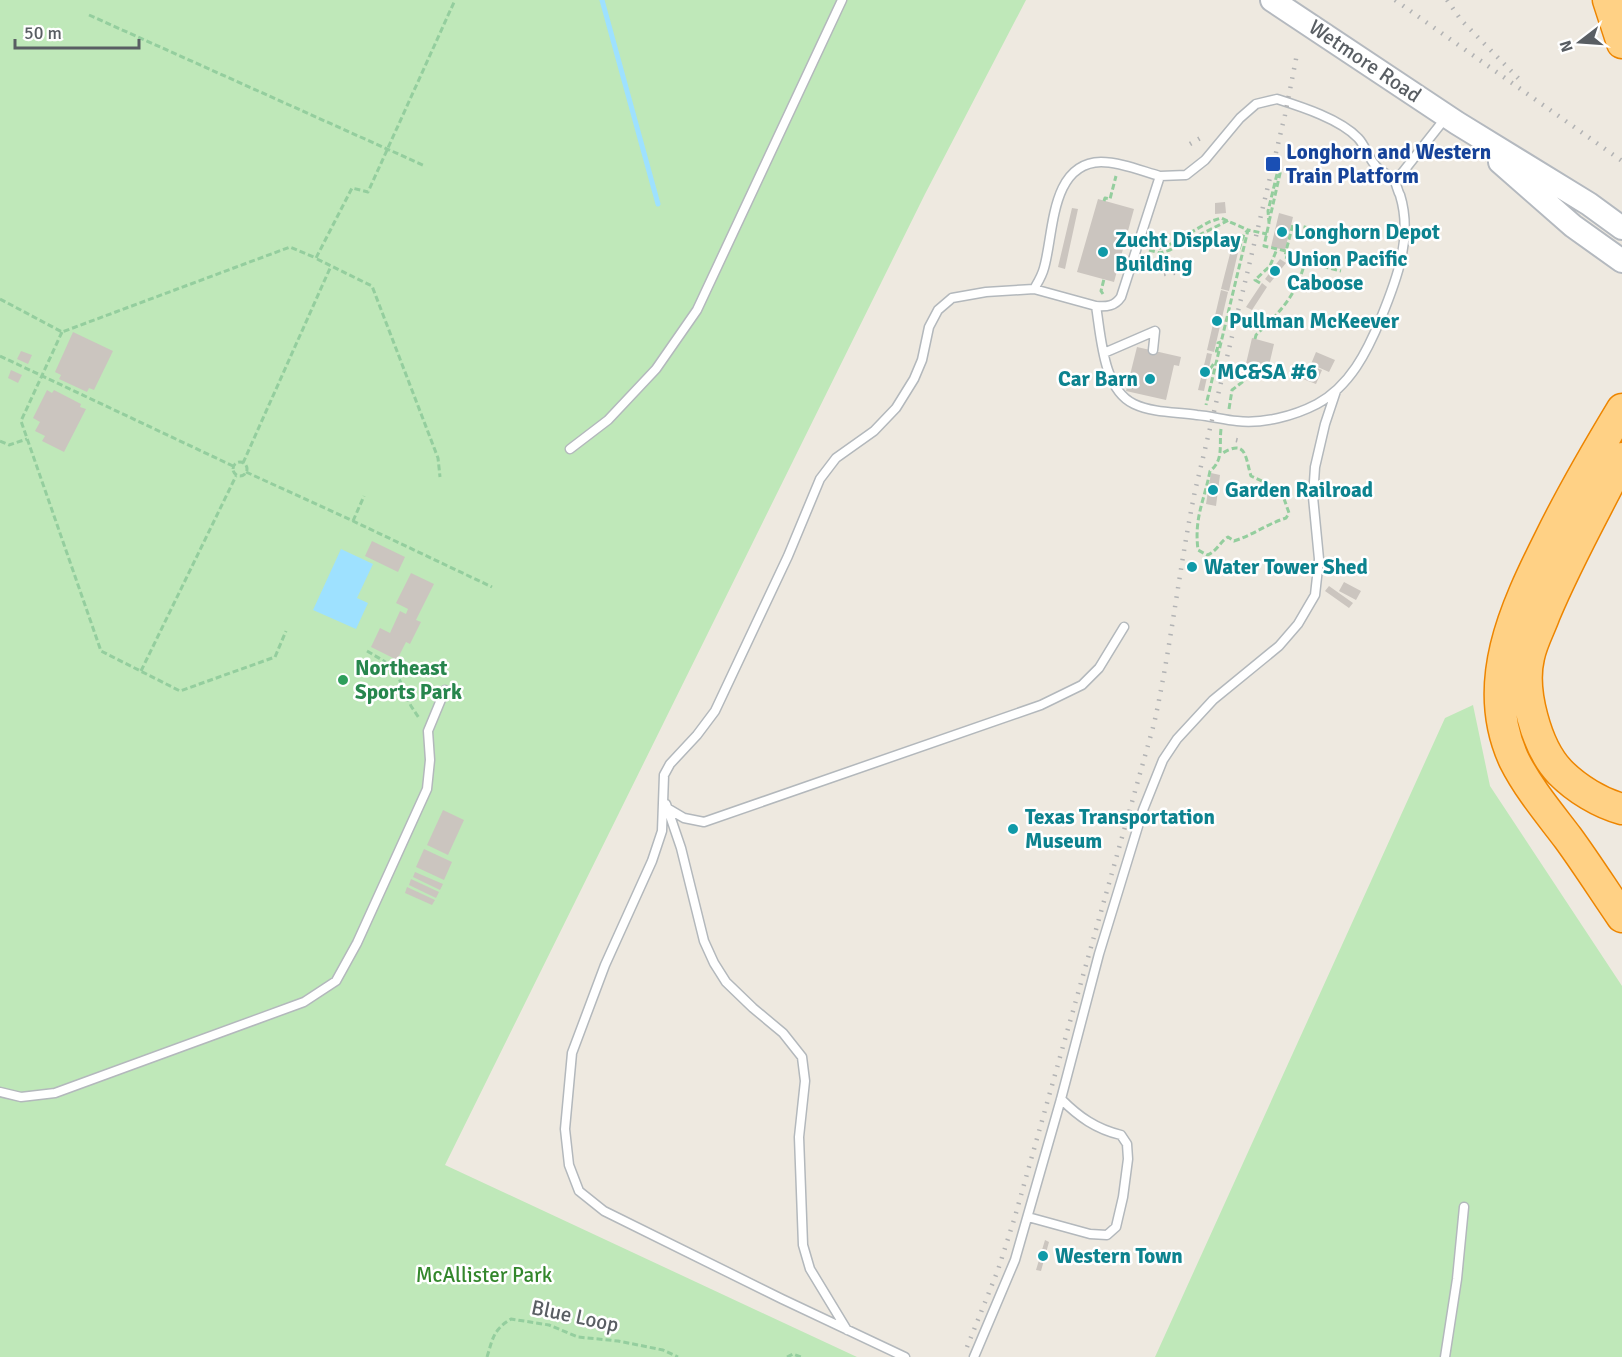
<svg xmlns="http://www.w3.org/2000/svg" width="1622" height="1357" font-family="Signika,sans-serif">
	<rect width="100%" height="100%" fill="#eee9e0"/>
	<path fill="#bfe8b9" d="M0 0H1026L925 194 445 1165 857 1357H0Z
		M1473 705 1490 786 1622 986V1357H1155L1445 718Z"/>
	<path fill="#9ee1ff" d="M341 549 373 564 357 598 368 603 356 629 313 610Z"/>
	<g fill="none" stroke-linecap="round" stroke-linejoin="round">
		<path stroke="#9ee1ff" stroke-width="5" d="M602 0 658 204"/>
	</g>
	<path fill="#cbc5bf" d="M1098 199 1134 209 1114 282 1077 272Z
		M1225 202 1226 213 1215 214V203Z
		M1072 208 1078 209 1065 269 1058 267Z
		M1279 213 1293 217 1285 250 1271 247Z
		M1232 246 1239 248 1229 291 1221 289Z
		M1280 259 1286 263 1270 283 1265 279Z
		M1262 283 1267 287 1252 310 1246 307Z
		M1221 290 1228 292 1214 352 1207 350Z
		M73 332 113 351 94 390 89 388 87 392 59 379 61 375 55 372Z
		M1252 338 1274 344 1267 374 1245 368Z
		M1137 347 1181 357 1179 366 1174 365 1166 400 1126 391Z
		M21 351 32 355 28 364 17 359Z
		M1316 352 1335 360 1329 372 1311 364Z
		M1207 353 1212 354 1204 391 1198 390Z
		M1309 365 1322 370 1316 384 1303 379Z
		M11 370 22 375 18 383 8 378Z
		M47 390 52 393 54 390 81 404 80 407 86 409 64 452 42 441 45 436 35 431 40 422 33 418Z
		M1211 473 1220 475 1216 506 1206 504Z
		M372 541 405 557 398 572 365 556Z
		M1186.5 567a5.5 5.5 0 1 1 11 0a5.5 5.5 0 1 1-11 0Z
		M411 573 434 584 416 620 421 622 410 644 406 642 397 660 371 647 380 628 390 633 400 611 406 614 408 609 396 603Z
		M1344 582 1361 591 1356 600 1339 591Z
		M1329 586 1353 603 1349 608 1325 591Z
		M443 810 464 820 448 855 427 845Z
		M424 849 452 862 444 880 416 867Z
		M415 872 443 884 440 890 413 877Z
		M411 879 439 892 436 898 409 885Z
		M407 887 435 900 432 905 405 893Z
		M1045 1240 1049 1242 1041 1271 1036 1270Z"/>
	<g fill="none" stroke-linecap="round" stroke-linejoin="round">
		<defs>
			<path id="lane" d="M1277 99C1302 107 1340 119 1358 138 1365 145 1368 157 1375 165 1380 172 1391 175 1395 182 1397 186 1398 192 1400 195 1413 237 1397 279 1381 318 1367 352 1350 386 1317 404 1294 416 1263 424 1237 421 1224 420 1211 416 1197 415 1177 412 1153 413 1134 404 1103 390 1101 336 1096 306 1107 307 1115 306 1121 297L1160 176 1186 175 1205 160 1240 118 1256 104Z
				M1395 182 1447 116
				M1034 289C1038 282 1042 276 1044 268 1054 234 1050 163 1101 162 1120 162 1142 171 1160 176
				M1104 353 1155 331 1153 350
				M570 449 608 420 656 369 697 310 842 0
				M666 804 681 848 704 941 714 963 726 982 753 1008 783 1033 802 1057 805 1081 799 1137 803 1245 810 1269 847 1330
				M667 808 684 818 704 822 1041 705 1082 685 1099 668 1124 627
				M0 1092 21 1097 55 1093 304 1002 336 981 357 943 427 789 430 760 428 731 445 690
				M1028 1217 1090 1234 1107 1235 1116 1227 1123 1197 1128 1159 1127 1144 1121 1135C1096 1129 1079 1117 1061 1099
				M905 1357 782 1299 604 1211 579 1191 569 1165 565 1129 572 1053 605 965 652 861 662 831 664 775 670 764 697 735 715 711 788 556 820 479 836 458 874 431 896 408 914 379 922 360 929 327 938 310 952 298 986 292 1034 289 1096 306
				M974 1357 1015 1260 1061 1099 1099 954 1143 810 1163 760 1177 739 1213 700 1279 646 1298 624 1315 595 1319 559 1313 497 1315 467 1325 424 1336 391
				M1445 1357 1457 1279 1464 1207"/>
			<path id="secondary" d="M1272 0 1457 123 1589 204 1622 228
				M1500 162 1573 226 1622 261"/>
			<path id="highway" d="M1608 0 1622 43
				M1622 409C1596 452 1571 495 1549 540 1515 608 1479 684 1514 760 1528 788 1549 813 1568 838 1587 864 1604 891 1622 917
				M1622 458C1596 510 1567 561 1545 614 1540 628 1532 642 1529 657 1521 690 1536 747 1560 772 1577 789 1600 803 1622 809"/>
		</defs>
		<use href="#lane" stroke="#b3b8bc" stroke-width="11"/>
		<use href="#secondary" stroke="#b4b9bf" stroke-width="26"/>
		<use href="#highway" stroke="#ed8500" stroke-width="33"/>
		<path stroke="#94ce9e" stroke-width="3" stroke-dasharray="6 3" stroke-linecap="butt" d="M89 15 425 166
			M1277 174 1268 211 1269 223 1264 246 1286 251 1293 224 1350 239
			M1104 201 1105 198 1110 199 1116 176
			M1269 222 1281 169
			M1149 244 1160 248 1167 246 1209 222 1221 218 1248 230 1206 405
			M1239 249 1244 234 1248 230 1267 234
			M1149 250 1160 253 1170 250 1229 220
			M317 259 372 286 438 458 440 477
			M1305 262 1341 271
			M1260 283 1255 280 1270 266 1277 249
			M1103 294 1101 291 1104 279
			M0 299 62 332 290 247 316 258 352 188 368 192 455 0
			M62 332 21 421 101 651 180 691 275 657 286 631
			M1255 339 1256 335C1281 311 1296 296 1305 262L1285 257 1286 251
			M1215 351H1217L1218 343 1221 342
			M0 356 233 466
			M1210 369 1215 362
			M1229 409 1232 390 1245 380 1249 369
			M1221 429C1219 446 1224 460 1210 471 1204 502 1194 517 1198 550L1207 555C1218 551 1220 541 1228 537L1234 541C1253 535 1267 524 1286 518L1289 513 1281 490 1251 476C1245 457 1247 438 1221 454
			M0 441 9 445 27 439
			M233 469a7 7 0 1 1 14 0a7 7 0 1 1-14 0Z
			M243 463 331 266
			M246 472 353 521 492 587
			M353 521 364 496
			M367 651 394 667 411 706 419 718
			M141 671 236 476
			M487 1357C493 1338 493 1330 511 1319L549 1325 578 1337 618 1341 663 1350 678 1357
			M787 1357 793 1354 801 1357"/>
		<use href="#lane" stroke="#fff" stroke-width="8"/>
		<use href="#secondary" stroke="#fff" stroke-width="22"/>
		<use href="#highway" stroke="#ffd185" stroke-width="30"/>
		<path stroke="#b2b3b4" stroke-width="4.5" stroke-dasharray="1.5 8" stroke-linecap="butt" d="M1395 0 1622 161
			M1447 0 1461 20 1522 82
			M1190 144 1202 137
			M1164 274 1182 272
			M1236 440 1245 442
			M967 1347 998 1270 1014 1220 1154 724C1171 647 1179 569 1195 491L1285 115 1297 54"/>
	</g>
	<rect fill="#1a4fb4" stroke="#fff" stroke-width="2" x="1265" y="156" width="16" height="16" rx="3"/>
	<g fill="#0f9aa8" stroke="#fff" stroke-width="2">
		<circle cx="1282" cy="232" r="6"/>
		<circle cx="1103" cy="252" r="6"/>
		<circle cx="1275" cy="271" r="6"/>
		<circle cx="1217" cy="321" r="6"/>
		<circle cx="1205" cy="372" r="6"/>
		<circle cx="1150" cy="379" r="6"/>
		<circle cx="1213" cy="490" r="6"/>
		<circle cx="1192" cy="567" r="6"/>
		<circle cx="1013" cy="829" r="6"/>
		<circle cx="1043" cy="1256" r="6"/>
	</g>
	<circle fill="#2e9e5b" stroke="#fff" stroke-width="2" cx="343" cy="680" r="6"/>
	<g text-anchor="middle" dominant-baseline="central" stroke-width="5" stroke-linejoin="round" paint-order="stroke">
		<g font-size="21" fill="#595e63" stroke="#fff">
			<text transform="translate(1365 61) rotate(34)">Wetmore Road</text>
			<text transform="translate(575 1316) rotate(12)">Blue Loop</text>
		</g>
		<g font-size="21" font-weight="bold" fill="#164399" stroke="#fff" text-anchor="start">
			<text x="1286" y="152">Longhorn and Western<tspan x="1286" dy="24">Train Platform</tspan></text>
		</g>
		<g font-size="21" font-weight="bold" fill="#0d838f" stroke="#fff" text-anchor="start">
			<text x="1294" y="232">Longhorn Depot</text>
			<text x="1115" y="240">Zucht Display<tspan x="1115" dy="24">Building</tspan></text>
			<text x="1287" y="259">Union Pacific<tspan x="1287" dy="24">Caboose</tspan></text>
			<text x="1229" y="321">Pullman McKeever</text>
			<text x="1217" y="372">MC&amp;SA #6</text>
			<text x="1138" y="379" text-anchor="end">Car Barn</text>
			<text x="1225" y="490">Garden Railroad</text>
			<text x="1204" y="567">Water Tower Shed</text>
			<text x="1025" y="817">Texas Transportation<tspan x="1025" dy="24">Museum</tspan></text>
			<text x="1055" y="1256">Western Town</text>
		</g>
		<g font-size="21" font-weight="bold" fill="#27864d" stroke="#fff" text-anchor="start">
			<text x="355" y="668">Northeast<tspan x="355" dy="24">Sports Park</tspan></text>
		</g>
		<g font-size="21" fill="#33872c" stroke="#fff">
			<text x="484" y="1275">McAllister Park</text>
		</g>
	</g>
	<g transform="translate(1580 42) rotate(253)" stroke="#ffffff" stroke-width="4.5" paint-order="stroke">
	<path d="M0-4.5L10 22L0 15L-10 22Z" fill="#595e63"/>
	<text y="-9" font-size="16" font-weight="bold" text-anchor="middle" fill="#595e63">N</text>
	</g>
	<path d="M15 39v9h124v-9" fill="none" stroke="#595e63" stroke-width="3"/>
	<text x="24" y="39" font-size="18" fill="#595e63" stroke="#ffffff" stroke-width="4.5" paint-order="stroke">50 m</text>
</svg>
